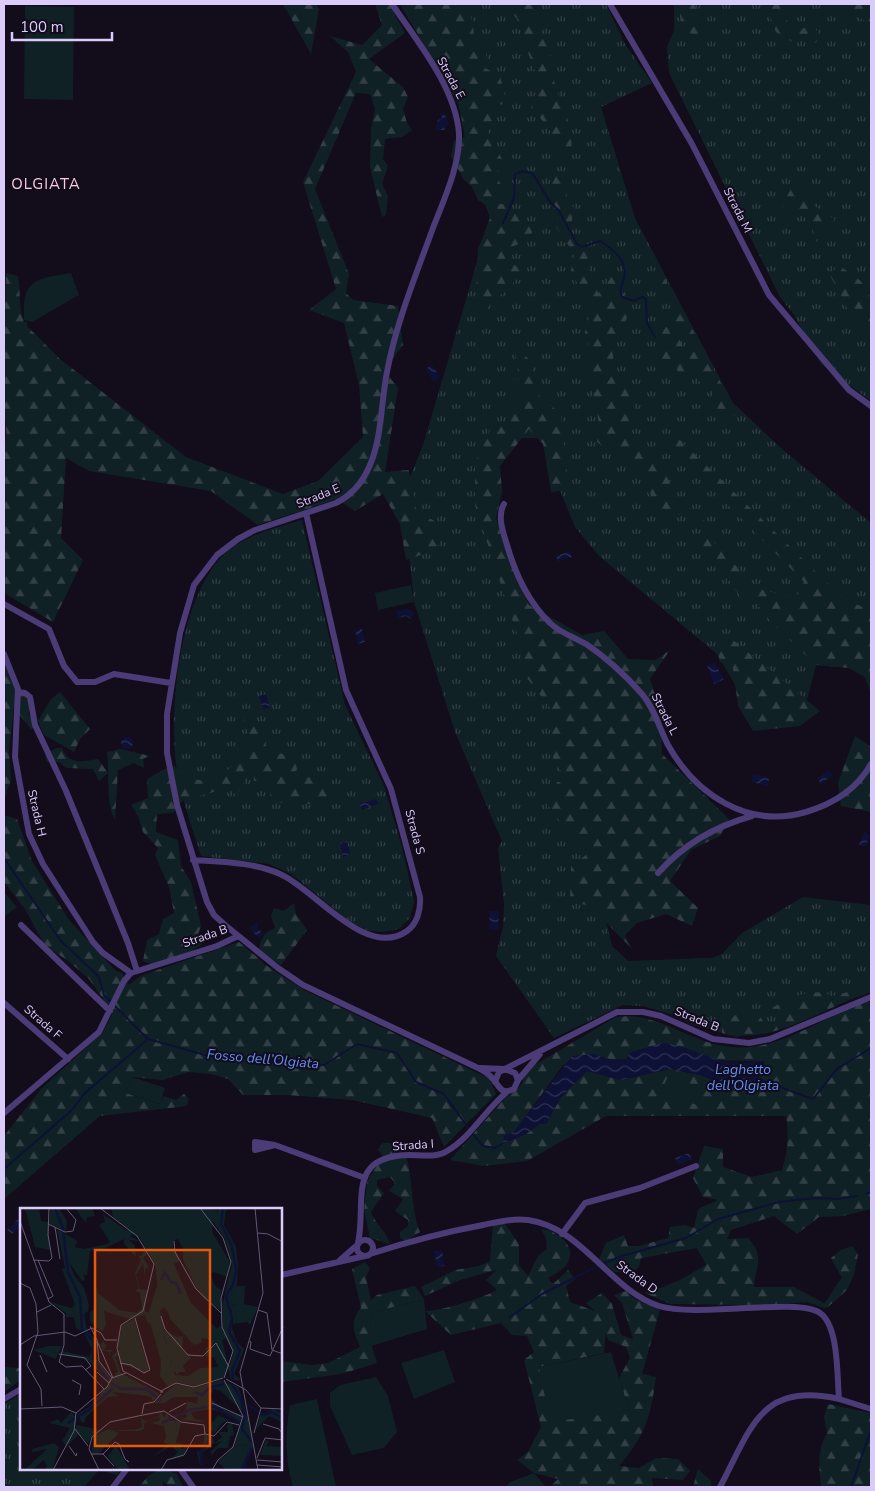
<svg xmlns="http://www.w3.org/2000/svg" width="875" height="1491" font-family="'Nunito Sans',sans-serif">
	<defs>
		<pattern id="grass-tufts" width="24" height="20" patternUnits="userSpaceOnUse" patternTransform="scale(1.25)"><rect width="24" height="20" fill="#102125"/><path d="M3 7l-1-3M5 7V3M7 7l1-3M15 17l-1-3M17 17v-4M19 17l1-3" fill="none" stroke="#324046"/></pattern>
		<pattern id="forest-firs" width="22" height="20" patternUnits="userSpaceOnUse" patternTransform="scale(1.25)"><rect width="22" height="20" fill="#102125"/><path d="M5 1l3.5 6h-7zM16 11l3.5 6h-7z" fill="#324046"/></pattern>
		<pattern id="water-waves" width="16" height="10" patternUnits="userSpaceOnUse" patternTransform="scale(1.25)"><rect width="16" height="10" fill="#0c1135"/><path d="M0 5q4-4 8 0t8 0" fill="none" stroke="#2f3253"/></pattern>
	</defs>
	<rect width="100%" height="100%" fill="#120c1b"/>
	<path fill="url(#grass-tufts)" d="M400 4H606L625 44 652 83 601 107 635 218 733 403 781 448 871 523V693L865 677 849 668 816 665 805 708 758 724 717 654 599 556 575 527 559 488 552 438H498L488 507 555 702 612 946 628 961 713 958 723 953 742 933 803 897 871 905V992L737 1037 696 1026 673 1015 643 1006 623 1005 554 1038 496 956 503 926 504 904 498 848 502 841 455 732 414 602 403 495 424 442 490 218 465 138 459 105Z
		M674 4H871V401L821 364 794 315 780 297 669 73 667 47 674 30Z
		M302 520 345 705 384 786 402 847 414 901 410 918 399 929 382 932 366 930 348 920 291 874 269 864 201 856C192 826 180 796 176 764 169 705 180 590 229 550 249 534 278 527 302 520Z
		M21 1394V1470H120L117 1475 99 1470 84 1487H4V1404Z"/>
	<path fill="url(#forest-firs)" fill-rule="evenodd" d="M283 4H316L319 9 311 54Z
		M375 4H389L405 33 369 59 403 87 408 97 403 109 407 123 412 130 402 137 385 139 383 159 388 166 382 184 388 196 386 215 382 217 370 167 371 129 375 109 370 94 356 93 315 189 349 274 346 293 353 300 398 306 403 345 384 370 398 388 385 472 409 470 418 519H431L442 526 438 549 406 560 400 524 383 494 355 511 337 499 258 525 211 491 89 471 66 458 61 538 83 560 53 622 4 593V446C9 434 4 418 4 405 3 361 5 317 6 273L18 276C21 292 18 307 24 322H27V326L60 359 186 457 283 494 318 481 363 437 359 385 344 323 309 310 336 289 303 182 356 72 348 52 330 36 362 45 382 25Z
		M400 4H462L471 15 474 34 467 40 481 43 487 57 485 68 500 76 506 100 501 105 497 97 488 103 500 113 487 126 490 140 508 168 505 174 491 167 493 173 509 195 500 197 499 204H506L521 218 533 225 531 238 510 248 512 262 523 273 483 312 476 298 478 249 490 218 486 205 478 200 472 187 464 180 451 156 454 141 465 137 459 105 452 89Z
		M505 4H532L539 32 548 39C550 52 550 68 554 81 560 104 581 137 567 160L557 147 550 130 531 107 540 79 533 67 517 19Z
		M677 4H694L701 19 702 36 684 32Z
		M765 4H792L797 11 784 17 797 32 809 25 819 32 816 43 803 37 792 42 776 32Z
		M832 4H871V24Z
		M556 175 567 189V199L575 209C566 240 570 230 587 251L589 271 598 293 604 290 611 277C623 282 631 312 625 323 622 329 614 335 609 341L613 354 614 370 625 385 635 410C627 421 626 425 633 437L631 445C650 453 671 472 672 493L704 520 701 526H697L683 513 675 517H662L647 486 616 448 606 449 597 442 599 425 593 381 581 374 591 361 585 332 591 310 571 271 574 254 555 225 558 216C549 201 548 189 556 175Z
		M792 187 807 191 813 205 835 219 816 242 811 224 800 211 785 212 782 206Z
		M838 265C871 287 871 286 871 326L868 329 851 316 830 275Z
		M661 272 737 413 724 423 714 415 713 388 701 384 691 369 687 377 660 358 655 333 666 327 677 334 685 352 693 353 674 319 678 311 674 304H669L663 290 652 278Z
		M515 350C542 360 527 380 539 395 544 402 554 408 561 413L569 490 551 492 543 444 529 429 500 466 502 492 496 518 506 550 529 605 582 635 604 631 628 659 656 660 670 650 650 679 661 711 662 754 729 819 720 836 691 850 670 881 698 908 692 926 666 914 637 923 625 935 632 949 591 907 570 900 571 866 590 852 569 834 547 804 557 782H568L551 755 552 710 527 678 520 643 475 505V463L490 430 507 423 509 400 519 405 522 392 510 381 519 378Z
		M676 436 843 598 871 611V693L865 677 849 668 816 665 772 623 753 599 760 589 796 599 804 582 669 445Z
		M701 535 731 553 734 564 740 569C742 581 749 590 750 602L743 601 725 574 709 563 697 549Z
		M728 636 820 711 800 726 753 731 738 706 733 668 720 662 716 645Z
		M4 661 15 689 28 691 34 700 28 713 37 726 31 729 14 708 9 750 11 780 4 800Z
		M60 692 90 729 80 739 74 752 44 735 38 721 51 699Z
		M251 715 265 733 266 747 282 754 294 751 297 770 287 776 324 778 336 785 333 798C311 804 292 810 271 798L267 781H254L252 764 244 766V783L236 795 228 788 182 801 173 813 157 814 156 832 178 840 181 866 191 882 201 926 197 937 202 944C182 957 168 972 143 961L147 940 159 934 163 919 174 913 169 887 155 855 158 848 143 832 138 816 131 805 148 798 147 779 172 765C179 769 191 779 199 780 222 783 239 759 251 743L243 718Z
		M855 736 871 747V812L841 806 838 783Z
		M56 748H62C69 765 82 762 98 759L108 773 99 781 93 769 66 768 59 762H47L45 755Z
		M121 749 150 756 143 759 144 768 133 763 118 770 115 819C105 804 110 771 107 752Z
		M4 815 17 819 32 861 69 920 116 971 122 973 129 985 140 976 239 942 267 966 304 990 490 1079 496 1094 444 1147 432 1118 352 1100 287 1095H243L228 1079 211 1074 188 1072 163 1080 132 1077 126 1093 159 1104 164 1096 176 1100 184 1094 189 1099 187 1106 100 1116 4 1199V1136L41 1089 103 1032 113 1013 89 979 67 960 45 946 25 909 4 882Z
		M294 903 296 914 307 930 281 965 259 951C260 939 264 932 275 928L271 916 274 908 284 911Z
		M871 982V992C822 1007 775 1046 722 1033V1026C733 1014 741 1011 757 1013L763 1021 770 1025 782 1020 772 1008C790 998 812 986 832 996L848 992Z
		M871 1001V1209L843 1216 819 1217 797 1234 774 1216 731 1230 727 1239 748 1238C765 1256 756 1265 754 1287H794L824 1303C832 1296 834 1286 842 1278L831 1258 841 1250 853 1246 858 1255 854 1274 847 1290 828 1307 824 1308 807 1302 755 1305 670 1304 645 1293 652 1282 658 1289 682 1279 706 1265 697 1248 641 1258 639 1267 632 1273 615 1272 599 1259 606 1243 624 1235 628 1246H639L668 1238 670 1227 685 1225 694 1228 698 1209 718 1200 703 1197 693 1178 704 1146 723 1149V1167L752 1177 782 1170C788 1151 789 1136 786 1116H606L527 1161 484 1166 450 1160 506 1097C519 1091 523 1084 526 1070L616 1017C656 1011 686 1040 724 1046 777 1056 823 1014 871 1001ZM593 1054 609 1059 765 1061 751 1095 700 1075 670 1069 621 1080 587 1071 561 1097 546 1124H540L526 1134 502 1144 505 1135 514 1132 563 1065Z
		M383 1143C389 1143 398 1142 402 1147 413 1161 410 1211 420 1232L407 1241 400 1238V1232L408 1226V1220L395 1211 403 1199 389 1191 395 1183 390 1177 377 1180V1186L384 1193 371 1212C376 1225 386 1231 390 1244L370 1238 364 1210 367 1181 383 1157 378 1149Z
		M503 1221 519 1244V1265L528 1276 538 1256 547 1249 546 1238 541 1229C557 1230 578 1246 567 1264 564 1270 554 1274 548 1278L553 1284 568 1270 575 1279 566 1286 570 1302 595 1311 586 1303 602 1293 612 1304 621 1335 633 1339 622 1303 614 1295 626 1291 635 1299 660 1310 642 1374 656 1377C651 1416 645 1436 619 1466L639 1468 656 1458 678 1459 690 1471 683 1480 652 1478 653 1487H550L558 1479 534 1473 517 1460 528 1452 541 1427 524 1360 534 1352 527 1336 512 1335 501 1323 451 1335 425 1311C442 1311 482 1298 497 1290L486 1280 496 1270 460 1280 425 1296 421 1287 455 1270 479 1266 490 1261 493 1223ZM606 1333 608 1340 626 1347 630 1358 619 1378 629 1411 539 1367 604 1353Z
		M365 1262 370 1268 366 1277 371 1300 377 1295 415 1286 424 1299 372 1313 369 1337 377 1363 341 1374 281 1382V1361L312 1365 328 1363 360 1347C354 1332 349 1322 361 1308L352 1269Z
		M4 1367 21 1368V1380L4 1392Z
		M828 1404 871 1413V1487L821 1486C819 1466 817 1451 827 1433L824 1417Z
		M698 1469 711 1481V1487H693Z
		M158 1470H166L177 1474 183 1487H168L167 1484 163 1482 162 1487H139L148 1476Z"/>
	<path fill="#102125" d="M25 6 74 7 73 100 24 99Z
		M71 273 79 295 32 322 24 320C22 279 35 279 71 273Z
		M411 585 414 602 378 610 375 593Z
		M4 892 17 907 4 917Z
		M668 1076 703 1088 697 1105 661 1092Z
		M132 1077 165 1088 160 1104 126 1093Z
		M424 1299 427 1329 371 1346 369 1337 372 1313Z
		M444 1350 455 1382 414 1399 401 1363Z
		M611 1352 629 1411 550 1422 539 1367Z
		M376 1377 388 1396 397 1432 384 1448 352 1455 330 1406V1393L340 1385Z
		M317 1399 336 1487H293C285 1459 285 1434 290 1405Z
		M534 1473 546 1487H506L510 1482Z"/>
	<path fill="url(#water-waves)" d="M444 112 449 124 444 130H436L437 121 442 118 440 114Z
		M432 365 440 377 434 382 425 369Z
		M570 551 572 557 558 562 556 556Z
		M408 609 415 613 411 619 406 616 398 618 397 611Z
		M362 629 365 642 358 644 355 630Z
		M714 662 724 679 714 684 707 666Z
		M266 694 270 708 263 709 259 696Z
		M121 743a6 6 0 1 1 12 0a6 6 0 1 1-12 0Z
		M828 770 833 775 821 784 817 779Z
		M753 774 769 778 768 786 752 782Z
		M376 799 378 804 362 810 360 804Z
		M864 832 870 835 866 847 859 845Z
		M347 841 350 854 343 857 340 843Z
		M490 911H499L498 930 489 929Z
		M258 922 257 928 264 934 260 939 249 928Z
		M662 1043C683 1044 699 1054 718 1060 733 1064 750 1061 765 1061L751 1095 700 1075 670 1069 621 1080 587 1071 561 1097 546 1124H540L526 1134 502 1144 505 1135 514 1132 572 1056 593 1054 609 1059 625 1060 631 1052Z
		M689 1153 692 1160 678 1165 675 1158Z
		M18 1219 21 1225 12 1234 7 1230Z
		M442 1250 445 1266 437 1267 434 1251Z"/>
	<g fill="none" stroke-linecap="round" stroke-linejoin="round">
		<path stroke="#0c1135" stroke-width="2" d="M503 223 514 198 515 174 523 171 533 174 550 202 559 211 577 244 582 247 600 241C614 250 630 262 623 282 621 288 619 290 622 297L634 301 642 297 646 299 647 323 655 337
			M4 858 60 940 99 977 104 995 148 1039 205 1055 324 1065 357 1044 397 1053 416 1082 444 1094 469 1129
			M758 1079 813 1099 837 1069 871 1048
			M472 1133 483 1146 495 1148 502 1144
			M4 1169 71 1111 85 1093 148 1039
			M867 1193H871
			M602 1264 622 1256 686 1238 718 1219 779 1202 815 1198 838 1199 857 1196
			M510 1317 542 1294 598 1266
			M851 1487 871 1430"/>
		<path stroke="#4b3b77" stroke-width="6" d="M392 4C417 41 456 88 459 134 460 166 444 199 433 228 416 275 396 323 387 372 381 402 382 437 370 465 363 482 352 495 336 503L255 530 238 539 217 555 194 585 180 633 167 714V753L177 805 207 902 214 915 225 925 278 968 303 985 476 1067C483 1070 489 1074 494 1080 500 1088 502 1095 514 1089L518 1080 515 1073 505 1069 499 1072 495 1082
			M610 4 692 144 769 295 849 390 871 406
			M504 504C497 516 503 532 507 545 515 573 528 602 550 623 560 633 574 637 586 644 607 658 626 676 642 694 655 709 659 728 668 745 696 795 748 829 806 812 833 804 857 789 871 764
			M4 604 49 629 64 666 77 682H95L114 674 171 683
			M4 654 18 689 15 757 29 834 43 864 93 942 103 953 131 973
			M18 692 25 693 30 697 35 725 66 791 128 943 137 971
			M193 860C222 862 253 862 280 874 315 889 366 960 407 931 417 924 421 910 420 897L391 789 346 690 306 513
			M658 873C683 845 716 826 752 816
			M21 925 110 1011
			M4 1003 68 1059
			M481 1068 505 1069 617 1012H643L661 1016 713 1039 749 1043 770 1039 871 997
			M518 1080 540 1054
			M4 1113 99 1032 124 981 131 973 217 946 238 936
			M275 1145 255 1150V1142L275 1145 365 1178
			M562 1234 585 1203 640 1188 696 1166
			M357 1248a8 8 0 1 1 16 0a8 8 0 1 1-16 0Z
			M358 1243C367 1203 345 1156 409 1155 421 1155 437 1158 447 1151 471 1137 486 1109 507 1092
			M370 1254C407 1242 445 1232 483 1225 498 1222 513 1218 528 1220 582 1227 610 1290 659 1306 697 1318 798 1297 820 1313 839 1326 837 1377 839 1399 760 1381 751 1429 720 1487
			M339 1261 356 1246
			M281 1275 365 1256
			M4 1399 21 1389
			M839 1399 871 1409
			M181 1470 193 1487
			M113 1487 126 1470"/>
	</g>
	<g text-anchor="middle" dominant-baseline="central" stroke-width="4" stroke-linejoin="round" paint-order="stroke">
		<g font-size="12" fill="#dbcbfb" stroke="#120c1b">
			<text transform="translate(451 78) rotate(62)">Strada E</text>
			<text transform="translate(738 210) rotate(63)">Strada M</text>
			<text transform="translate(318 496) rotate(-22)">Strada E</text>
			<text transform="translate(665 714) rotate(63)">Strada L</text>
			<text transform="translate(37 813) rotate(77)">Strada H</text>
			<text transform="translate(415 832) rotate(75)">Strada S</text>
			<text transform="translate(205 936) rotate(-19)">Strada B</text>
			<text transform="translate(697 1019) rotate(22)">Strada B</text>
			<text transform="translate(43 1022) rotate(41)">Strada F</text>
			<text transform="translate(413 1145) rotate(-4)">Strada I</text>
			<text transform="translate(637 1277) rotate(36)">Strada D</text>
		</g>
		<g font-size="14" font-style="italic" fill="#618ef3" stroke="#120c1b">
			<text transform="translate(263 1059) rotate(5)">Fosso dell’Olgiata</text>
			<text x="743" y="1069">Laghetto<tspan x="743" dy="16">dell'Olgiata</tspan></text>
		</g>
		<g font-size="15" letter-spacing="1" fill="#fbcde0" stroke="#120c1b">
			<text x="46" y="184">OLGIATA</text>
		</g>
	</g>
	<g transform="translate(20 1208)">
		<rect width="262" height="262" fill="#120c1b"/>
		<path d="M91 0H179L193 16 192 24 210 54 207 69 194 64 191 66 194 76 201 82 200 102 183 90 177 81 163 52V41L158 31 153 33V39L160 53 154 56 171 95 196 120 202 118 207 130 202 132 207 157 204 169 174 178 157 174 148 179 140 168 141 153 128 107 139 71 135 56 119 29 93 9ZM140 100H147L150 111 174 137 181 135 182 130 188 131 192 138 187 139 185 148 194 149 198 159 180 160 168 168 155 167 139 109ZM217 78H225L224 96 238 99 230 117 227 114 213 116 211 99 217 97 209 96V89ZM114 111 129 161 125 165 101 155 98 138 102 117ZM89 221 99 225 79 245H72L73 228Z" fill="#102125" fill-rule="evenodd"/>
		<path d="M0 0H19L21 13 28 14 30 42 15 39 6 4ZM31 0H39L47 13 46 23 29 16ZM55 0H72L75 8 67 9 66 15ZM102 0H108L110 4 136 15 130 17 117 12 119 9 113 10ZM116 0H135L141 14 133 7 120 6ZM148 0 155 4 163 18 159 19 156 10H150L167 47 149 14ZM179 0 197 2 198 8V0H206L204 17 216 39 218 59 217 78 209 89V96L218 97 211 99 212 120 217 134 224 141 214 166 221 172H211L208 161 204 169 172 178 171 176 199 169 206 160 201 152 200 137 194 140V149L185 148 187 139 192 138 188 131 182 130 167 115V113L171 115 174 121 180 119 164 99 202 132 209 160 213 145 203 120 202 98 212 56 205 31 192 12 193 16ZM83 6 106 22 121 24 117 16 134 24 142 22 145 28 134 26 136 32 128 21 126 28 140 52 139 65 145 73 138 83 135 56 119 29 113 26 110 28 119 33 109 32 115 38 116 49 104 36V31L82 42 70 43 67 68 63 66 65 72 62 73 49 54 54 67 64 80 69 97 68 103 64 106 67 122 61 123 56 120 54 109H46V105L30 94 52 100 55 97 42 61 45 60 37 21 57 33 55 39 64 41 87 36 90 34 79 17 85 14ZM179 23 184 24V40L193 39 199 50 182 42 180 28 176 32V37L178 45 182 46H177L172 31 179 27ZM125 41 128 46 123 50 129 59 125 61V70L123 55 116 67 120 81 127 82 125 104H128L132 114 128 116 125 107 109 111 84 103 86 116 82 124 70 114V104L76 100V78L78 85 99 102 117 105 122 100 120 85 115 83 119 80 115 66 121 52 118 47 122 48ZM148 65 153 80 157 81 158 101 167 111 153 100ZM142 88 148 96 150 107 144 99 140 103 144 122 157 129 163 128 162 141 171 150 163 158 166 164H159L158 167 150 160 152 154 147 148V136L137 109ZM67 123 80 137 83 133 87 138 83 142H94L90 144V150L89 144 81 142 83 140 76 136 75 149 92 172 98 162 92 148 97 143H106L108 136 119 147 112 148 108 143 106 147 95 149 101 165 140 186 133 193 131 189 121 187 92 184 99 188 88 189 65 210V214H61L58 206 69 199 90 175 68 152 42 146 43 143 69 149 72 141 64 125ZM29 138H42L36 151 13 142ZM200 172 218 179 231 219 233 240 224 262H219L228 246 226 236 214 239 224 205 201 183 194 181 190 187 192 192 209 204 223 207 219 216 211 208 191 201 171 204 174 211 183 213 187 206 183 214 160 212 167 209 166 206 153 208 166 203 167 193 177 196 178 189H154L144 195H134L156 176 174 180ZM253 201 262 206V214L249 208 236 221 240 208ZM141 203 144 210 147 205 150 213 154 212 156 218 155 212 161 214 156 235 165 236 161 237 162 241 168 237 163 247 152 250 158 244 151 238 131 250 148 237 143 234 146 230 144 218 131 215 140 212 139 209 124 215V221L120 223H88L118 221 122 219 121 209 124 213 130 212 139 208ZM51 204 57 210 55 221 57 217 80 222 71 229 68 236 59 226 47 238 42 233 50 220 29 215 38 211 41 215ZM198 207 209 212 202 215 194 226 189 219ZM212 215 214 227 210 228 208 240H198L192 247 190 244 202 233 193 236 190 235 189 240 182 244 183 257H180L177 244 184 239V227L192 229 195 235 202 229 198 224H208L207 217ZM246 231 249 234 246 238 262 239V248L240 247ZM34 235 39 239 32 262H25L27 258 24 252 12 262H4L27 241 12 244V241Z" fill="#102125"/>
		<path d="M226 236 228 246 219 262H206L198 254 214 239ZM95 239 98 241 110 262H98L88 248Z" fill="#102125"/>
		<path fill="none" stroke="#0c1135" stroke-width="2.5" d="M35 0 43 20 48 64 60 89 62 121 74 134 73 151 88 172M203 0 201 16 212 38 216 62 214 74 206 89 212 110 209 124 220 143 212 163 213 173M141 72 145 65 151 74 156 75 161 86M91 175 102 181H127L141 193M212 176 220 189 225 208 222 221 232 234M175 184 182 187 189 180 204 176M228 197 244 207 252 204 263 211M189 199H195L221 215M48 215 70 201 93 180M142 215 169 202 187 199M182 257 180 243 187 238 190 228M222 262 232 240"/>
		<path fill="none" stroke="#625875" stroke-width="1" d="M80 0 117 28 134 56 123 103 101 117 97 140 103 163 143 184H140M180 0 203 30 211 54 201 90 202 119 213 143 204 170M235 0 243 85 220 164 238 262M0 13 29 94 44 106V137L39 154 46 159 62 158 84 181M28 16 45 24 53 23 56 12 46 0M35 19 40 51M238 25 248 26 263 34M154 33 155 44 176 81 201 105M13 52 29 53 32 50 28 27 29 0M18 52 33 88 28 91M0 75 10 80 16 96 18 124 7 157 21 181 22 198M238 102 247 105 252 142 263 146M17 104 31 97M141 108 145 121 168 147 183 148 196 135 209 159M70 118 77 132 79 153 92 170M77 133 93 170M229 133 231 134 230 141 250 148 263 119M0 137 14 128 45 124 55 128 72 120 81 125 85 132H97M39 146 65 150 71 158 65 162M20 147 27 164M100 155 111 157 124 165 130 162 115 110M77 164 89 175M206 171 226 182 241 200M52 172 61 177 59 187M141 183 156 175 174 179 203 170M192 195 223 209M0 201 42 199 56 205 54 223 33 262M149 204 166 195M56 205 87 179 92 170 106 165M122 206 124 196 134 194 141 186M123 207 144 203 161 214 184 217 185 226 175 228 164 247 147 252 141 262M243 216 259 221 263 226M55 221 68 238M234 225 241 200 263 201M185 226 194 228 207 214 219 217M49 238 56 248 57 245M71 246H83L94 258M83 246 95 234 99 236 105 251 107 253 109 254 107 252M237 250 245 230 263 232M237 252 263 254M237 257 263 259M79 262 69 241 72 229 90 214 123 207M192 262 198 252 213 239 223 208 204 172"/>
		<path fill="#e8590c" fill-opacity="0.15" stroke="#e8590c" stroke-width="2.5" d="M75 42H190V238H75Z"/>
		<rect width="262" height="262" fill="none" stroke="#dbcbfb" stroke-width="2.5"/>
	</g>
	<rect width="875" height="1491" fill="none" stroke="#dbcbfb" stroke-width="10"/>
	<path d="M12 32v8h100v-8" fill="none" stroke="#dbcbfb" stroke-width="2.5"/>
	<text x="20" y="32" font-size="15" fill="#dbcbfb" stroke="#120c1b" stroke-width="4" paint-order="stroke">100 m</text>
</svg>
